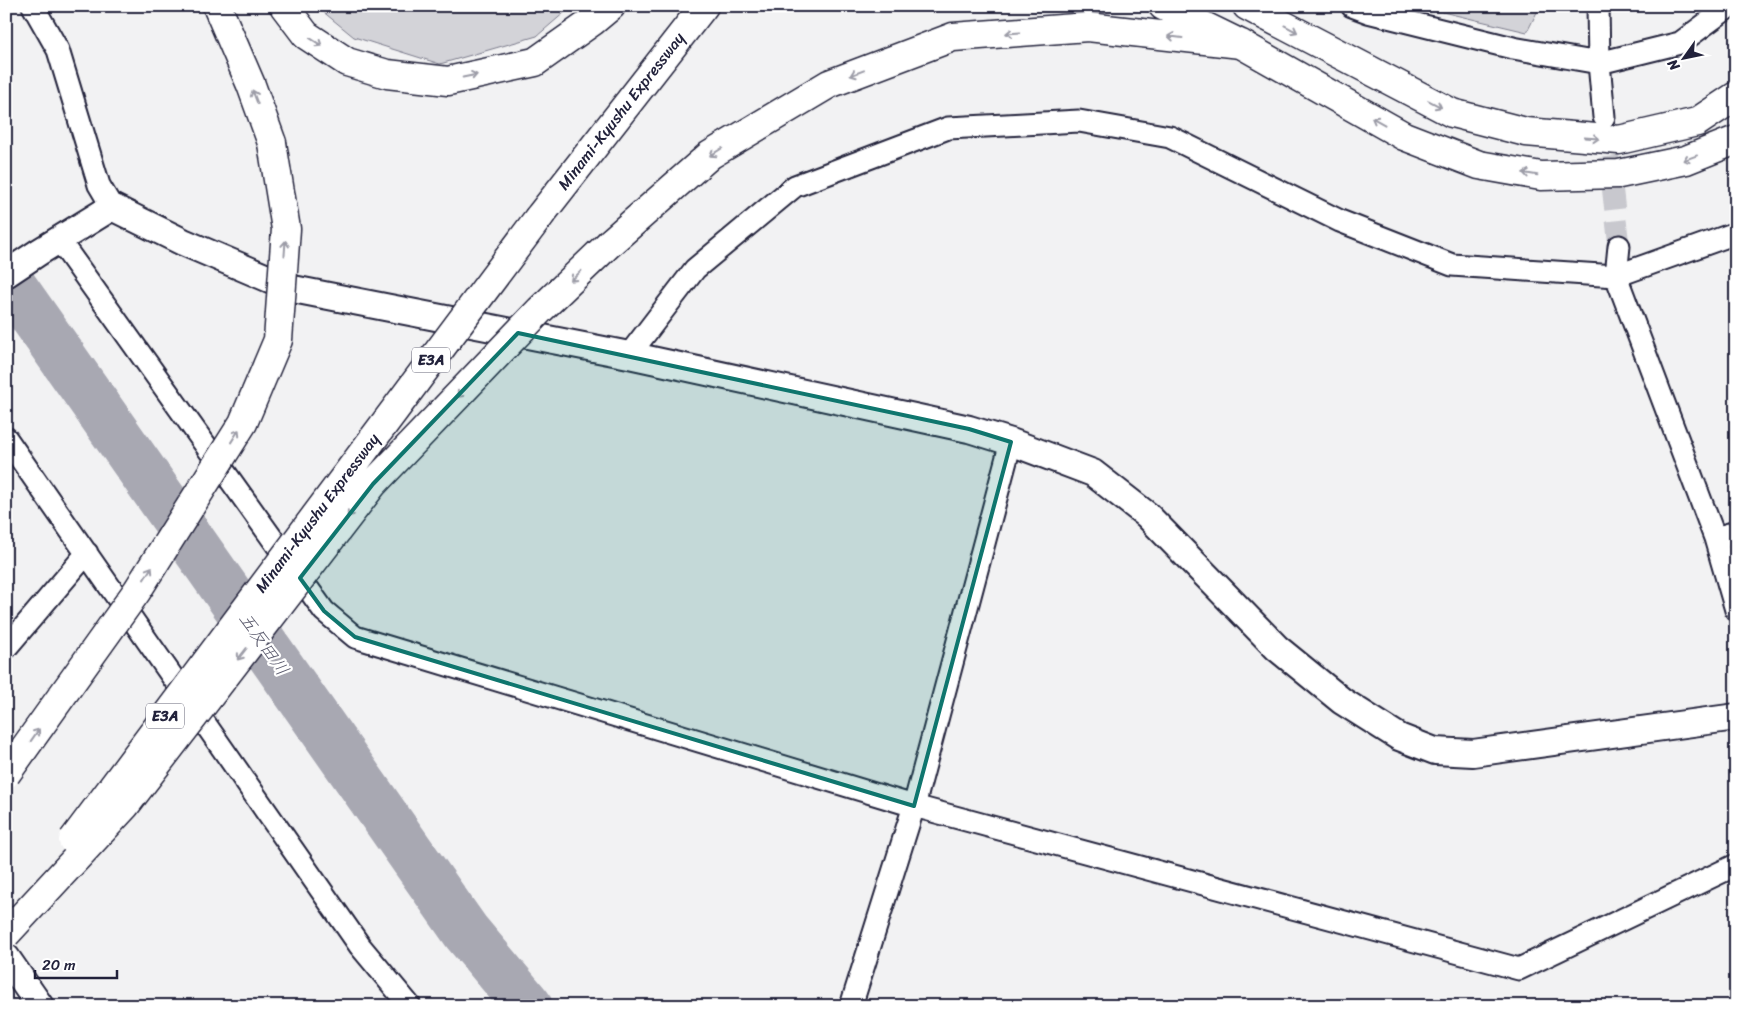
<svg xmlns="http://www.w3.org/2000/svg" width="1742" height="1012" font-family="Sriracha,'Klee One',sans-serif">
	<rect width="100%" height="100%" fill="#f2f2f3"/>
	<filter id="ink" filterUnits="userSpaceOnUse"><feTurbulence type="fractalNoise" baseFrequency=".02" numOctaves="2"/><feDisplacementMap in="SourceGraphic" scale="10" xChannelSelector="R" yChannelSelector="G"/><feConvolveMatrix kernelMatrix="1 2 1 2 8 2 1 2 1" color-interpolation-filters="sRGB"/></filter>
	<g filter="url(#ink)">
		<path fill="#d3d3d8" stroke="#7a7a8a" d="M316 6H572L537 36 440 64 354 37Z
			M1417 6H1540L1527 32Z"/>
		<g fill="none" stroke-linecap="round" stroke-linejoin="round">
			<path stroke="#a8a8b2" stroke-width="49" d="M6 277 466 932 528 1006"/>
			<path stroke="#c8c8ce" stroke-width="21" stroke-dasharray="21 11" stroke-linecap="butt" d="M1605 125 1619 246"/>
			<defs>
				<path id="minor" d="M33 6 58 50 99 185 112 207
					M1352 6 1368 12 1513 48 1599 63 1680 43 1730 6
					M1598 6 1599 63 1604 117
					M59 240 324 611 355 637 914 806 1519 969 1736 865
					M1619 246 1616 276 1715 538 1736 610
					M629 355 695 269 795 186 948 128 1079 121 1170 137 1340 221 1452 265 1616 276 1736 233
					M6 438 360 946 410 1006
					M1715 538 1736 532
					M6 648 87 553
					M851 1006 914 806 1011 442"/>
				<path id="tertiary" d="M6 274 39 252 112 207 183 242 293 289 629 355 969 429 1011 442 1093 473 1147 515 1277 648 1342 701 1399 737 1435 751 1473 753 1736 717
					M6 957 40 1006"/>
				<path id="motorway" d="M217 6 251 85 272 143
					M284 6 306 35 347 62 387 74 448 81 535 62 593 21 611 6
					M1163 6 1241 44 1404 136 1479 165 1541 176 1619 174 1686 160 1736 140
					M1247 6 1452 113 1526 132 1619 140 1697 122 1736 96
					M539 217 704 6
					M611 242 710 155 829 84 953 37 1088 27 1241 44"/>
			</defs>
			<use href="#minor" stroke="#22223b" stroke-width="25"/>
			<use href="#tertiary" stroke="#22223b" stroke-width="30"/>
			<use href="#motorway" stroke="#22223b" stroke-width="31"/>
			<use href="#minor" stroke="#fff" stroke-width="21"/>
			<use href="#tertiary" stroke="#fff" stroke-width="26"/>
			<use href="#motorway" stroke="#fff" stroke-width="28"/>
			<defs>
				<path id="motorway-bridge" d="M6 774 137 591 243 423 278 340 286 229 272 143
					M73 840 539 217
					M6 934 125 806 373 484 540 310 611 242"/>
			</defs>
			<use href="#motorway-bridge" stroke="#22223b" stroke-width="31" stroke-linecap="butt"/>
			<use href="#motorway-bridge" stroke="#fff" stroke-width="28"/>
		</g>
		<defs><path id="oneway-shaft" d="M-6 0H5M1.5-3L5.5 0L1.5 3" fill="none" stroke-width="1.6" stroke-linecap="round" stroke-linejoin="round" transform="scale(1.25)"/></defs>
		<g stroke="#9c9ca7">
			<use href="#oneway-shaft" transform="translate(1291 29) rotate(28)"/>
			<use href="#oneway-shaft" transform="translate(1013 33) rotate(176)"/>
			<use href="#oneway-shaft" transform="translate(1175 37) rotate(-173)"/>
			<use href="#oneway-shaft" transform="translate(316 42) rotate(33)"/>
			<use href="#oneway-shaft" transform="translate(857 73) rotate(159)"/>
			<use href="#oneway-shaft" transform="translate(470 76) rotate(-12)"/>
			<use href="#oneway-shaft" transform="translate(255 97) rotate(-111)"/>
			<use href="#oneway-shaft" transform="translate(1435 104) rotate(28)"/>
			<use href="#oneway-shaft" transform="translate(1378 121) rotate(-151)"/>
			<use href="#oneway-shaft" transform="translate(1592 138) rotate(4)"/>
			<use href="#oneway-shaft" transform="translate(716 152) rotate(148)"/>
			<use href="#oneway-shaft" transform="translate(1690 158) rotate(160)"/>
			<use href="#oneway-shaft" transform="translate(1530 174) rotate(-171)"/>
			<use href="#oneway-shaft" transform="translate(285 248) rotate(-86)"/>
			<use href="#oneway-shaft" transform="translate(576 276) rotate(136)"/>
			<use href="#oneway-shaft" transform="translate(462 392) rotate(134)"/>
			<use href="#oneway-shaft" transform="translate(235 436) rotate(-58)"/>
			<use href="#oneway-shaft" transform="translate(352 511) rotate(128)"/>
			<use href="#oneway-shaft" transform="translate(148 573) rotate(-58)"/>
			<use href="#oneway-shaft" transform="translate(242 654) rotate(128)"/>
			<use href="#oneway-shaft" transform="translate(35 735) rotate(-55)"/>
		</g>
	</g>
	<path fill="#0f766e" fill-opacity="0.2" stroke="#0f766e" stroke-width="4" stroke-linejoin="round" d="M518 333 969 429 1011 442 914 806 355 637 324 611 300 578 373 484Z"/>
	<g text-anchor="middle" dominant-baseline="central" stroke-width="4.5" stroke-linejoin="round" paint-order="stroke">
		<g fill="#fff" stroke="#646476" stroke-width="1">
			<rect x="412" y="347.5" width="38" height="25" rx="4"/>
			<rect x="146" y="703.5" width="38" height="25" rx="4"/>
		</g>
		<g font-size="15" font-weight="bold" fill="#22223b">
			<text x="431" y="360">E3A</text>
			<text x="165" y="716">E3A</text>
		</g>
		<g font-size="16" fill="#22223b" stroke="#fff">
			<text transform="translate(621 111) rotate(-52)">Minami-Kyushu Expressway</text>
			<text transform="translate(317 513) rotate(-53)">Minami-Kyushu Expressway</text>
		</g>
		<g font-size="18" font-style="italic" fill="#58586b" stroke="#fff">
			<text transform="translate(264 644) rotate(55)">五反田川</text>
		</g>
	</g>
	<rect width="1742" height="1012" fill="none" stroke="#fff" stroke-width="25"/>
	<rect x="12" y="12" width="1717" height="987" fill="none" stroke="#22223b" stroke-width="2" filter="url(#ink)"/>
	<g transform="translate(1684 58) rotate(237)" stroke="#ffffff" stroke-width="4" paint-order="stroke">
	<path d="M0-4L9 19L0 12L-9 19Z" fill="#22223b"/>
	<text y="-8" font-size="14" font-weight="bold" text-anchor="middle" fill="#22223b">N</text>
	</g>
	<path d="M35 970v8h82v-8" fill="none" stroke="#22223b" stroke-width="2.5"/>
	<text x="42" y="970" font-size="15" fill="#22223b" stroke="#ffffff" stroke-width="4" paint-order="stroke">20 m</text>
</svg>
